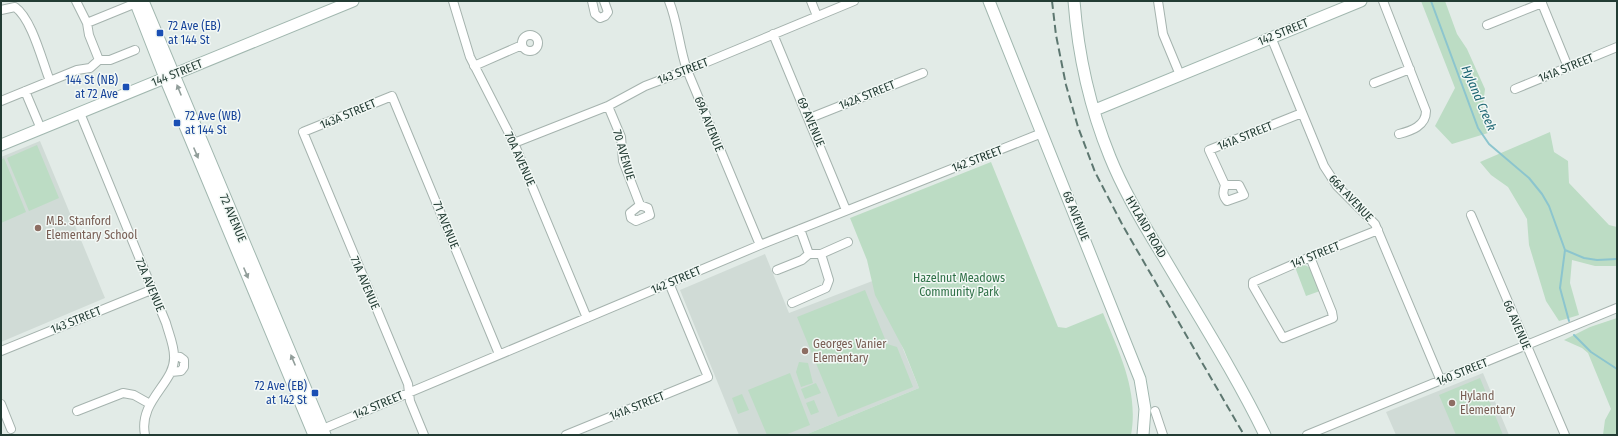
<svg xmlns="http://www.w3.org/2000/svg" width="1618" height="436" font-family="'Fira Sans Condensed',sans-serif">
	<rect width="100%" height="100%" fill="#e2ebe7"/>
	<path fill="#d0dbd6" d="M40 141 105 298 1 342V157Z
		M765 254 789 313 875 280 919 388 805 435H739L680 290Z
		M1483 373 1509 435H1396L1386 412Z"/>
	<path fill="#bcdcc4" d="M1421 1H1445L1457 34 1467 49 1485 89 1482 114 1488 133 1452 144 1435 126 1455 88Z
		M1550 132 1554 152 1568 161 1569 183 1609 225 1617 227V266H1595L1572 260 1570 283 1579 315 1559 321 1546 301 1529 245 1527 219 1508 187 1491 175 1480 162Z
		M37 145 59 198 29 211 7 158Z
		M4 158 26 212 1 223V160Z
		M991 162 1058 327 1066 328 1103 313C1119 352 1139 391 1131 435H805L919 388 904 350 875 295 867 260 850 218Z
		M1302 264 1311 268 1320 291 1306 296 1295 267Z
		M865 290 887 344 897 347 913 387 838 417 797 317Z
		M1617 318V435H1603L1605 420 1611 409 1588 353 1582 348 1564 340 1590 327Z
		M799 362 808 363 813 383 801 387 796 372Z
		M790 373 810 425 785 435H767L748 390Z
		M1480 378 1503 435H1456L1439 395Z
		M816 383 821 393 805 399 801 389Z
		M742 394 749 410 738 414 732 398Z
		M814 400 819 412 811 415 806 403Z"/>
	<g fill="none" stroke-linecap="round" stroke-linejoin="round">
		<path stroke="#8cc5ce" stroke-width="2" d="M1431 1 1478 128 1489 144 1529 178 1542 194 1549 206 1565 250 1560 288 1569 321
			M1565 250 1584 258 1597 260 1617 259
			M1574 335 1591 352 1617 369"/>
		<defs>
			<path id="street" d="M76 1 87 23 89 35 99 60
				M453 1 470 57 514 143 587 318
				M592 1 595 14 600 18 605 16 608 12 604 1
				M669 1C678 23 679 47 687 70L760 245
				M811 1 817 16
				M1158 1 1163 34 1180 75
				M1383 1 1426 111C1426 126 1411 131 1399 134
				M1541 1 1568 67
				M1 10 15 7C32 19 42 61 50 81
				M87 23 136 3
				M1487 25 1542 3
				M773 34 846 210
				M522 43a8 8 0 1 1 16 0a8 8 0 1 1-16 0Z
				M1271 37 1324 166 1337 186 1375 224 1441 381
				M474 66 522 45
				M1374 83 1410 69
				M1515 89 1617 47
				M25 91 41 129
				M1 101 77 70 90 68 99 60H110L135 50
				M608 106 621 137 623 161 640 205
				M80 113 166 323C169 334 174 345 174 356 176 383 138 400 145 435
				M810 118 923 73
				M514 143 608 106 645 86 695 67 854 1
				M1225 185H1239L1244 195 1227 201C1222 195 1223 192 1225 185L1209 150 1302 113
				M640 205 648 208 650 215 636 221 631 218 630 213Z
				M1471 215 1565 435
				M800 229 809 254
				M1310 257 1332 312 1333 318 1283 338 1253 286V282L1310 257 1378 230
				M777 270 802 260 809 254H821L848 242
				M792 303 826 288 829 280 821 254
				M1 351 151 290
				M171 372 181 371 184 367V360L180 357 174 356
				M1 404 11 429
				M77 411 123 393 134 395 150 404
				M1155 411 1163 435
				M318 431 760 245 1042 133
				M424 435 410 401 408 384 303 132 392 96 499 354
				M566 435 708 377 669 283
				M1307 435 1617 308"/>
			<path id="secondary" d="M135 1 165 78 314 435
				M143 1 325 435
				M989 1 1140 379 1145 409 1143 435
				M1074 1C1078 53 1090 108 1110 157 1124 192 1143 224 1163 256 1197 314 1236 375 1265 435
				M1095 110 1361 1
				M1 145 353 1"/>
		</defs>
		<use href="#street" stroke="#a5b3ae" stroke-width="10"/>
		<use href="#secondary" stroke="#a1b7af" stroke-width="13"/>
		<use href="#street" stroke="#fff" stroke-width="8"/>
		<use href="#secondary" stroke="#fff" stroke-width="11"/>
		<path stroke="#5d7770" stroke-width="2" stroke-dasharray="8 4" stroke-linecap="butt" d="M1052 1 1056 35 1066 85 1078 127 1095 172 1123 226 1244 435"/>
	</g>
	<defs><path id="oneway-solid" d="M-6-.8H1V-3.2L6.5 0L1 3.2V.8H-6Z"/></defs>
	<g fill="#919e9a">
		<use href="#oneway-solid" transform="translate(179 90) rotate(-112)"/>
		<use href="#oneway-solid" transform="translate(196 153) rotate(67)"/>
		<use href="#oneway-solid" transform="translate(246 273) rotate(67)"/>
		<use href="#oneway-solid" transform="translate(293 360) rotate(-113)"/>
	</g>
	<g fill="#1a4fb4" stroke="#f2f8f5" stroke-width="1.5">
		<rect x="156" y="29" width="8" height="8" rx="2"/>
		<rect x="122" y="83" width="8" height="8" rx="2"/>
		<rect x="173" y="119" width="8" height="8" rx="2"/>
		<rect x="311" y="389" width="8" height="8" rx="2"/>
	</g>
	<g fill="#8d6e63" stroke="#f2f8f5" stroke-width="1.5">
		<circle cx="38" cy="228" r="4"/>
		<circle cx="805" cy="351" r="4"/>
		<circle cx="1452" cy="403" r="4"/>
	</g>
	<g text-anchor="middle" dominant-baseline="central" stroke-width="3" stroke-linejoin="round" paint-order="stroke">
		<g font-size="12" fill="#164399" stroke="#f2f8f5" text-anchor="start">
			<text x="168" y="26">72 Ave (EB)<tspan x="168" dy="14">at 144 St</tspan></text>
			<text x="118" y="80" text-anchor="end">144 St (NB)<tspan x="118" dy="14">at 72 Ave</tspan></text>
			<text x="185" y="116">72 Ave (WB)<tspan x="185" dy="14">at 144 St</tspan></text>
			<text x="307" y="386" text-anchor="end">72 Ave (EB)<tspan x="307" dy="14">at 142 St</tspan></text>
		</g>
		<g font-size="12" fill="#233c34" stroke="#f2f8f5">
			<text transform="translate(1283 32) rotate(-22)">142 STREET</text>
			<text transform="translate(1566 68) rotate(-22)">141A STREET</text>
			<text transform="translate(683 71) rotate(-21)">143 STREET</text>
			<text transform="translate(177 73) rotate(-22)">144 STREET</text>
			<text transform="translate(867 95) rotate(-22)">142A STREET</text>
			<text transform="translate(348 114) rotate(-23)">143A STREET</text>
			<text transform="translate(811 122) rotate(67)">69 AVENUE</text>
			<text transform="translate(709 124) rotate(68)">69A AVENUE</text>
			<text transform="translate(1245 136) rotate(-22)">141A STREET</text>
			<text transform="translate(624 155) rotate(74)">70 AVENUE</text>
			<text transform="translate(520 159) rotate(66)">70A AVENUE</text>
			<text transform="translate(977 159) rotate(-21)">142 STREET</text>
			<text transform="translate(1351 198) rotate(47)">66A AVENUE</text>
			<text transform="translate(1076 216) rotate(68)">68 AVENUE</text>
			<text transform="translate(233 218) rotate(67)">72 AVENUE</text>
			<text transform="translate(446 225) rotate(68)">71 AVENUE</text>
			<text transform="translate(1146 227) rotate(60)">HYLAND ROAD</text>
			<text transform="translate(1315 255) rotate(-22)">141 STREET</text>
			<text transform="translate(676 280) rotate(-23)">142 STREET</text>
			<text transform="translate(365 283) rotate(67)">71A AVENUE</text>
			<text transform="translate(150 285) rotate(67)">72A AVENUE</text>
			<text transform="translate(76 320) rotate(-22)">143 STREET</text>
			<text transform="translate(1517 325) rotate(67)">66 AVENUE</text>
			<text transform="translate(1462 372) rotate(-22)">140 STREET</text>
			<text transform="translate(378 405) rotate(-23)">142 STREET</text>
			<text transform="translate(637 406) rotate(-22)">141A STREET</text>
		</g>
		<g font-size="12" fill="#785e54" stroke="#f2f8f5" text-anchor="start">
			<text x="46" y="221">M.B. Stanford<tspan x="46" dy="14">Elementary School</tspan></text>
			<text x="813" y="344">Georges Vanier<tspan x="813" dy="14">Elementary</tspan></text>
			<text x="1460" y="396">Hyland<tspan x="1460" dy="14">Elementary</tspan></text>
		</g>
		<g font-size="12" fill="#2f7147" stroke="#f2f8f5">
			<text x="959" y="278">Hazelnut Meadows<tspan x="959" dy="14">Community Park</tspan></text>
		</g>
		<g font-size="13" font-style="italic" fill="#206875" stroke="#f2f8f5">
			<text transform="translate(1479 98) rotate(67)">Hyland Creek</text>
		</g>
	</g>
	<rect width="1618" height="436" fill="none" stroke="#233c34" stroke-width="4"/>
</svg>
